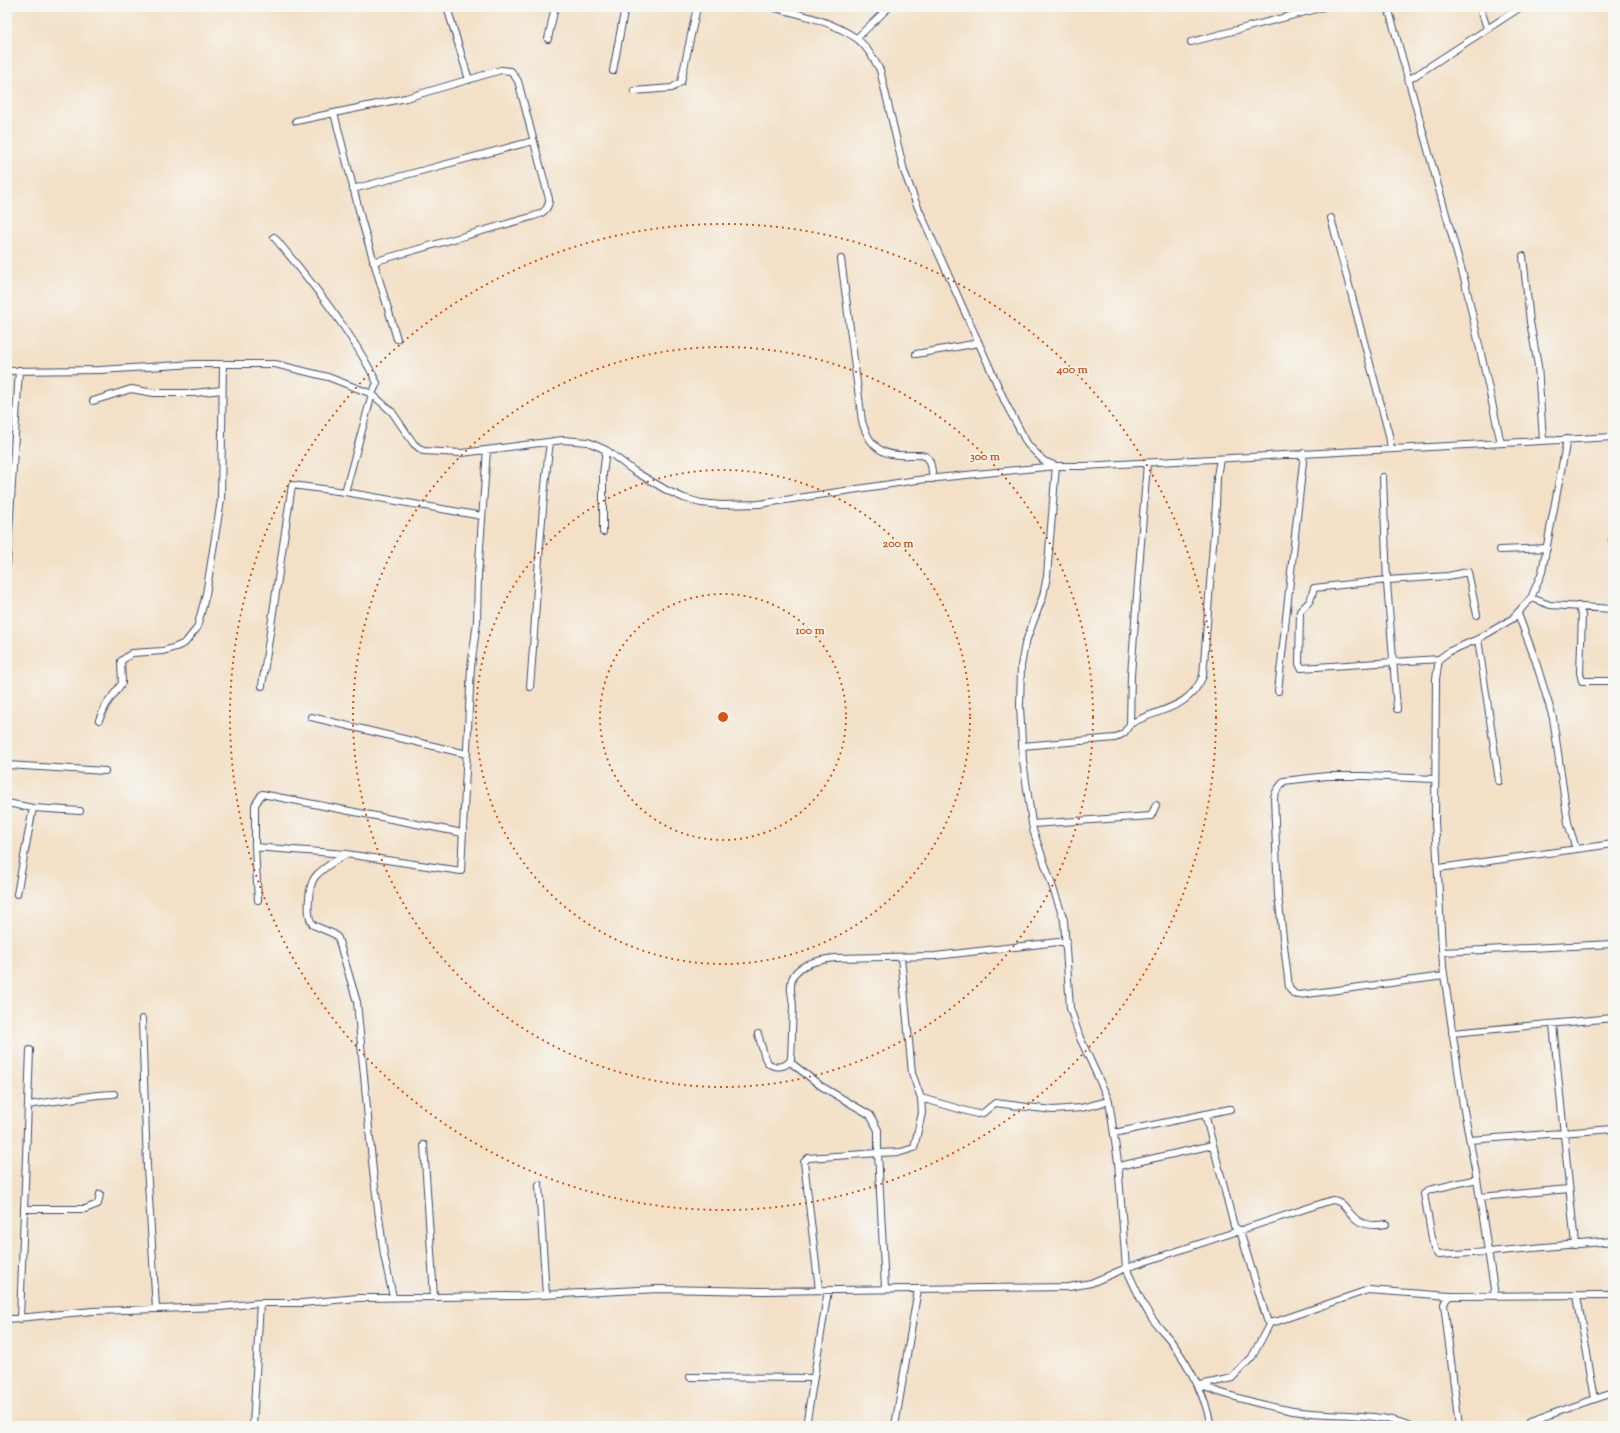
<svg xmlns="http://www.w3.org/2000/svg" width="1620" height="1433" font-family="'Sorts Mill Goudy',serif">
	<rect width="100%" height="100%" fill="#f6f6f2"/>
	<filter id="ink" filterUnits="userSpaceOnUse"><feTurbulence type="fractalNoise" baseFrequency=".025" numOctaves="2"/><feDisplacementMap in="SourceGraphic" scale="8" xChannelSelector="R" yChannelSelector="G"/><feConvolveMatrix kernelMatrix="1 2 1 2 8 2 1 2 1" color-interpolation-filters="sRGB"/></filter>
	<filter id="wash" filterUnits="userSpaceOnUse"><feTurbulence type="fractalNoise" baseFrequency=".012" numOctaves="4" result="noise"/><feDisplacementMap in="SourceGraphic" scale="16" xChannelSelector="R" yChannelSelector="G"/><feGaussianBlur stdDeviation="0.9" result="paint"/><feColorMatrix in="noise" values="0 0 0 0 0 0 0 0 0 0 0 0 0 0 0 0 0 1.4 0 .05"/><feComposite in="paint" operator="in"/></filter>
	<g filter="url(#wash)">
		<rect width="100%" height="100%" fill="#f3e0c6"/>
	</g>
	<g filter="url(#ink)">
		<g fill="none" stroke-linecap="round" stroke-linejoin="round">
			<defs>
				<path id="street" d="M447 7 469 80
					M771 7C800 14 831 21 856 38 866 45 874 59 880 70L904 171 916 203 1006 404 1028 445 1044 461 1056 466H1084L1613 437
					M1388 7 1465 282 1501 443
					M1480 7 1487 28
					M857 38 889 7
					M548 39 555 7
					M1191 42 1324 7
					M613 71 625 7
					M1410 79 1521 7
					M634 91 672 88 681 82 697 7
					M334 113 406 98 501 70 511 71 518 81 549 199C549 211 541 214 531 217L373 262
					M296 121 334 113 362 222 397 339
					M353 189 533 141
					M1331 218 1389 435 1391 449
					M274 237C310 280 352 332 377 383L372 394 345 492
					M1523 256 1530 322 1538 366 1543 440
					M841 259 862 421C877 476 922 444 929 460 932 465 932 473 933 479
					M916 354 979 343
					M7 371 100 370 195 364H275L328 377 372 394 392 412 414 444 423 451 462 453 563 440 588 442 606 450 634 471 668 491 684 498 701 503 721 505 759 504 917 480 1056 466 1047 576 1043 596 1025 644 1021 666 1020 706 1023 761 1033 830 1064 920 1070 1008 1080 1038 1109 1101 1118 1162 1126 1268 1332 1200C1352 1201 1346 1231 1386 1224
					M93 401 131 389 154 393H194L222 390
					M1383 477 1387 583 1397 709
					M603 532V474L606 450
					M1612 540H1613
					M1500 550 1547 548
					M7 564 19 370
					M1531 598 1550 605 1613 609
					M1578 606 1582 615 1580 673 1582 681H1613
					M1518 614 1535 659 1553 718 1568 823 1576 849
					M1478 639 1499 781
					M1439 659 1301 668 1299 664 1300 611 1310 601 1314 588 1387 580 1448 576 1468 572 1477 615
					M262 686 292 485 345 492 482 516
					M530 687C537 605 539 524 550 442
					M1278 691 1304 453
					M311 717 467 754
					M99 720 106 705 122 683 121 661 132 653 163 651 176 647 185 643 197 628 206 594 221 500 223 364
					M1130 724C1158 708 1188 711 1203 676L1216 505 1217 476 1220 459
					M1022 746 1115 738 1124 733 1130 724 1131 675 1147 463
					M7 765 105 771
					M1435 779 1364 776H1327L1284 781 1277 790 1274 797 1278 896 1289 987 1294 994 1299 995 1444 976
					M7 803 33 808 80 811
					M1032 824 1151 816 1156 805
					M255 847V805L262 794 463 833
					M346 854C336 861 323 867 315 877 308 886 306 917 313 925L334 934 338 938 357 1002 373 1171 384 1255 393 1297
					M1439 868 1613 844
					M17 894 33 808
					M258 900 255 847 346 854 461 871 471 667 477 622 478 575 487 450
					M1442 952 1613 944
					M901 957 912 1073 921 1098
					M142 1019 147 1167 156 1308
					M1553 1024 1575 1245
					M1452 1033 1613 1018
					M758 1034 765 1058 769 1064C776 1068 786 1068 791 1059 792 1042 792 1024 793 1007 793 1000 790 992 791 985 792 964 819 960 835 958L935 956 1067 941
					M790 1062 821 1086 870 1115 878 1130V1153L808 1158 804 1162 819 1290
					M28 1105 97 1095 114 1094
					M1205 1114 1234 1226 1240 1231 1268 1323 1278 1321 1368 1290 1450 1296
					M1114 1133 1230 1109
					M1470 1140 1613 1129
					M424 1145 434 1297
					M1119 1166 1213 1145
					M1477 1179 1429 1190 1424 1194 1434 1249 1438 1255 1488 1252 1613 1241
					M539 1185 546 1295
					M1480 1197 1569 1189
					M25 1209H85L98 1204 100 1194
					M885 1288 878 1153 901 1152 914 1148 922 1113 921 1098 977 1114 983 1113 995 1103 1053 1110 1081 1108 1109 1101
					M1495 1296 1477 1179 1463 1105 1443 967 1435 821 1436 679 1439 659 1450 651 1478 639 1512 619 1531 598 1542 572 1567 439
					M7 1319 93 1311 220 1307 260 1303H302L358 1298 523 1296 658 1289 763 1291 1069 1287 1091 1283 1126 1268C1134 1285 1141 1302 1151 1317 1157 1326 1165 1333 1171 1341 1190 1367 1205 1394 1211 1426
					M20 1319 30 1050
					M690 1377 813 1378
					M1198 1385C1229 1396 1261 1405 1293 1411 1332 1417 1373 1411 1411 1426
					M1200 1385 1232 1378 1252 1357 1270 1323
					M1595 1399 1613 1393
					M1529 1422 1595 1399 1577 1296
					M253 1426 260 1303
					M806 1426 828 1290
					M895 1426 918 1289
					M1459 1426 1444 1304 1446 1300 1450 1296 1613 1295"/>
			</defs>
			<use href="#street" stroke="#3b4a6e" stroke-width="8"/>
			<use href="#street" stroke="#fff" stroke-width="6"/>
		</g>
	</g>
	<g fill="none" stroke="#d45514" stroke-width="2" stroke-dasharray="2 4">
		<circle cx="723" cy="717" r="123"/>
		<circle cx="723" cy="717" r="247"/>
		<circle cx="723" cy="717" r="370"/>
		<circle cx="723" cy="717" r="493"/>
	</g>
	<circle cx="723" cy="717" r="6" fill="#d45514" stroke="#f6f6f2" stroke-width="2"/>
	<g font-size="12" text-anchor="middle" font-weight="bold" fill="#d45514" stroke="#f6f6f2" stroke-width="3.5" stroke-linejoin="round" paint-order="stroke">
		<text x="1072" y="373">400 m</text>
		<text x="985" y="460">300 m</text>
		<text x="898" y="547">200 m</text>
		<text x="810" y="634">100 m</text>
	</g>
	<rect width="1620" height="1433" fill="none" stroke="#f6f6f2" stroke-width="24"/>
</svg>
